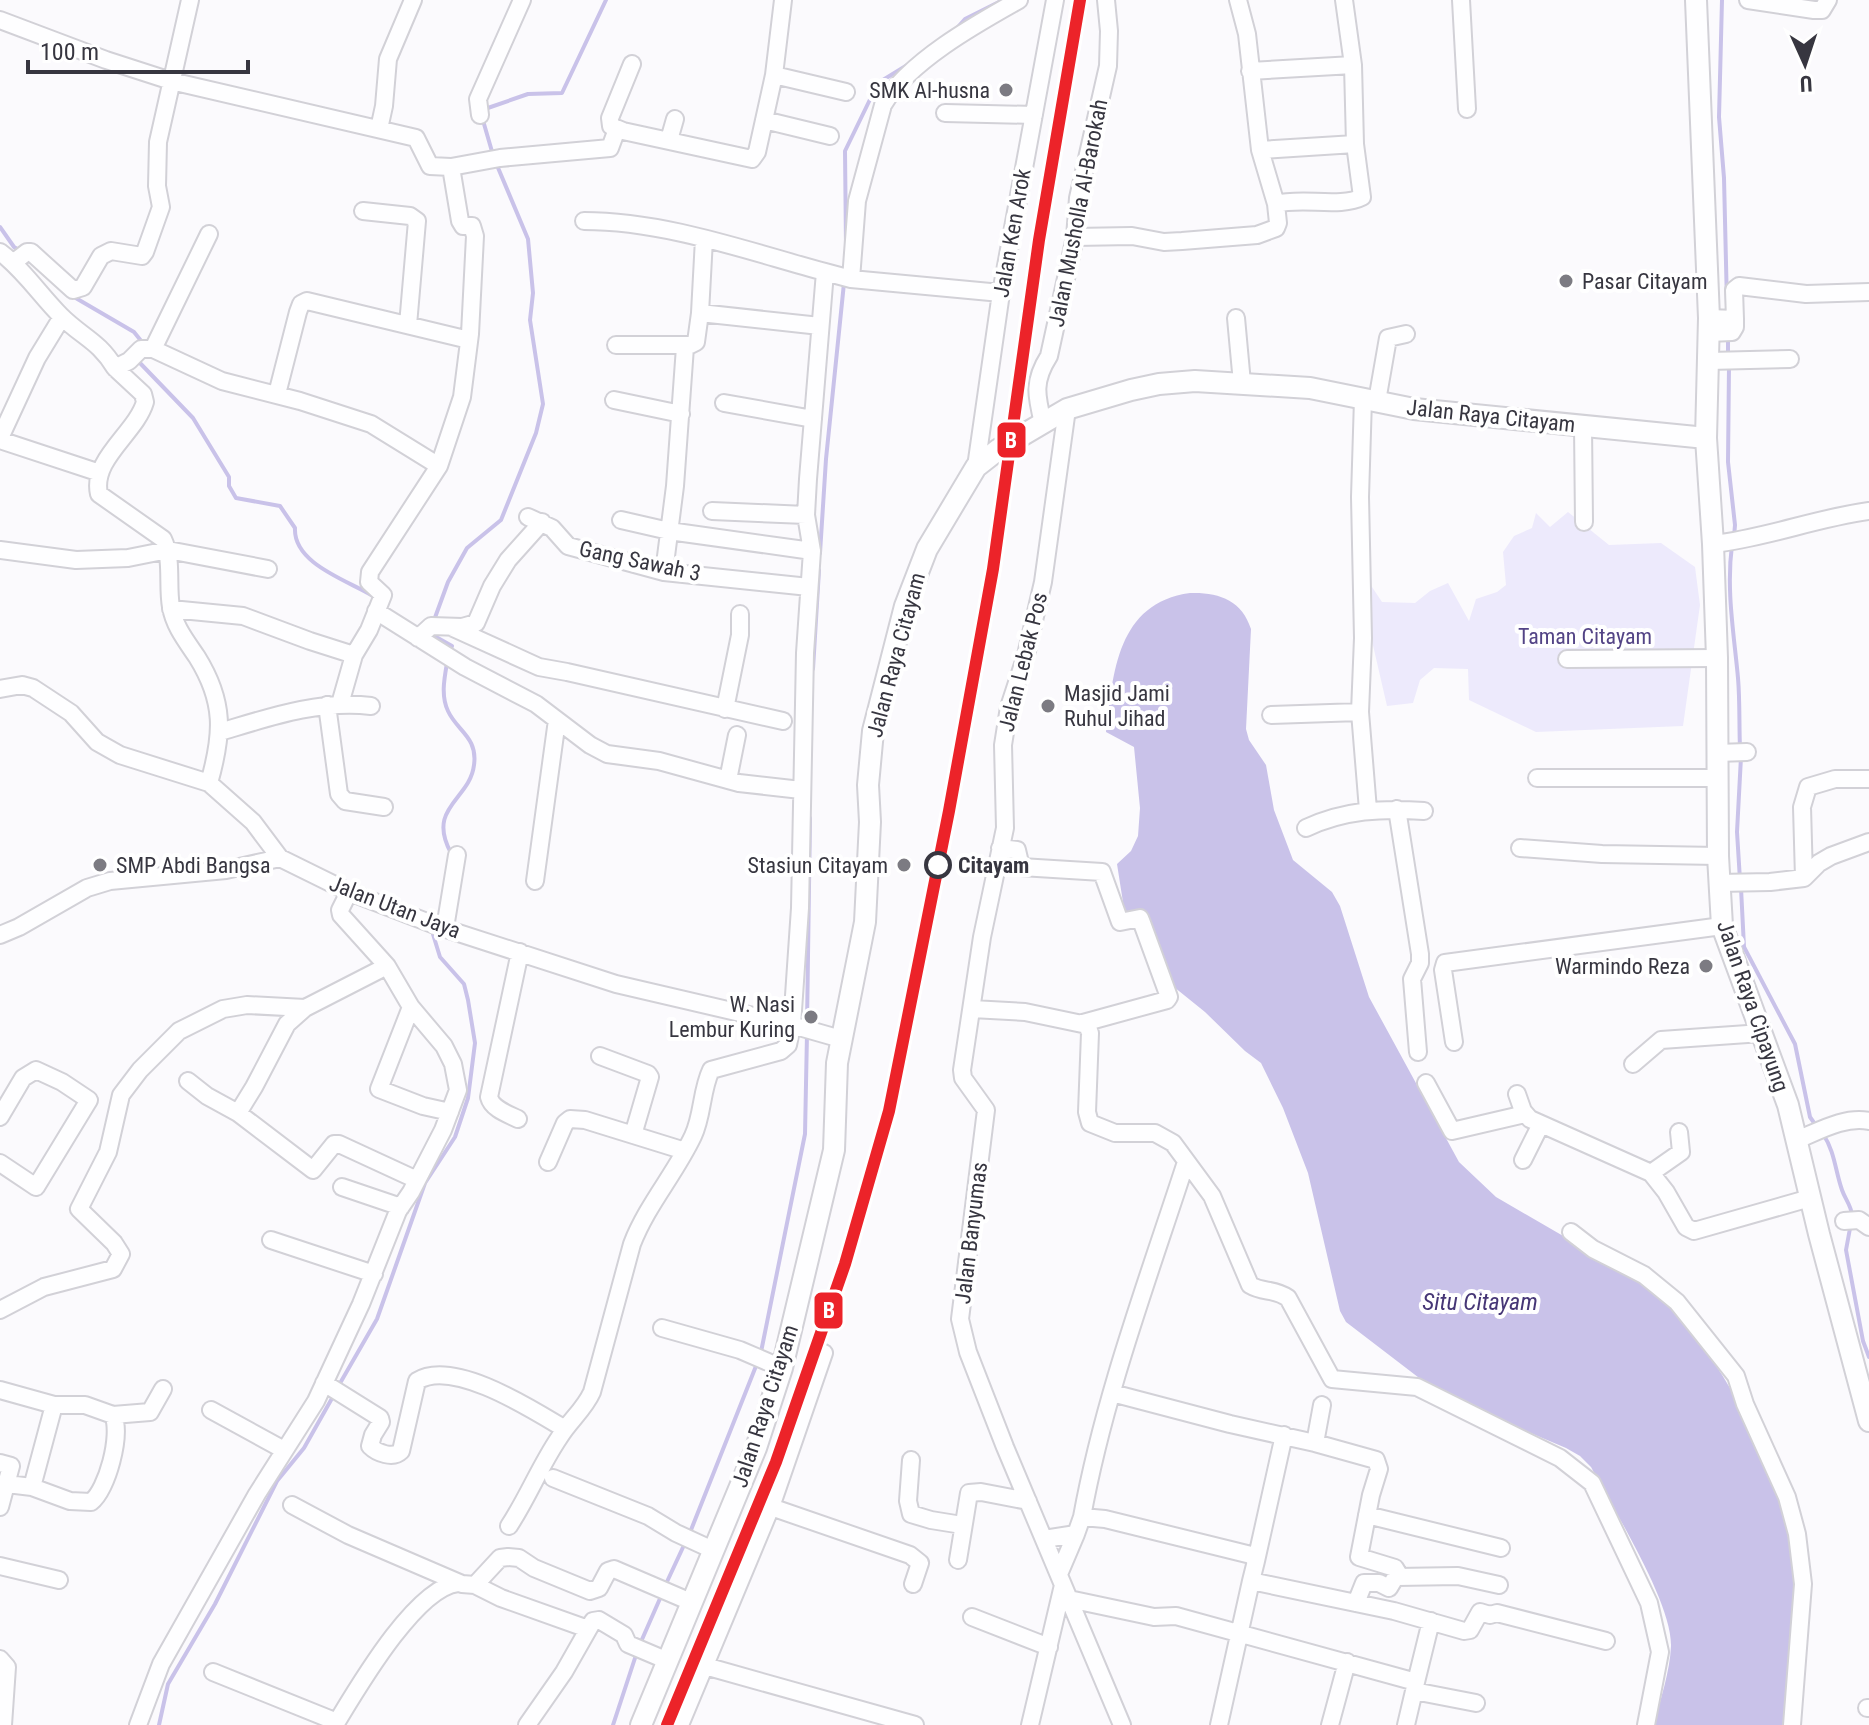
<svg xmlns="http://www.w3.org/2000/svg" width="1869" height="1725" font-family="'Roboto Condensed',sans-serif">
	<rect width="100%" height="100%" fill="#fbfafd"/>
	<path fill="#edeafc" d="M1568 512 1609 545 1661 543 1695 567 1700 605 1683 726 1536 732 1469 700 1468 669 1434 668 1420 680 1413 703 1387 706 1369 628 1368 581 1382 602 1415 603 1430 591 1448 583 1469 621 1476 599 1497 592 1506 585 1503 552 1514 536 1532 528 1536 513 1550 527Z"/>
	<path fill="#c9c2e9" d="M1190 593C1218 592 1242 600 1251 629L1246 729 1249 740 1266 765 1274 810 1293 860 1332 892 1340 906 1369 997 1459 1162 1496 1197 1658 1291C1729 1367 1785 1474 1794 1579 1796 1595 1793 1612 1792 1627 1791 1660 1789 1693 1786 1725H1654C1660 1700 1670 1672 1671 1646 1672 1602 1613 1509 1591 1467L1580 1456 1566 1448 1472 1408 1427 1384 1346 1322 1340 1311 1308 1173 1283 1108 1261 1063 1245 1051 1205 1012 1174 987 1166 974 1145 911 1125 915 1117 864 1131 851 1138 836 1140 808 1134 747 1106 732C1113 673 1117 603 1190 593Z"/>
	<g fill="none" stroke-linecap="round" stroke-linejoin="round">
		<path stroke="#c9c2e9" stroke-width="4" d="M1722 0 1719 117 1724 178 1727 305
			M957 28 965 19 1003 0
			M482 110 528 94 562 93 606 0
			M482 117 493 155
			M0 227 14 247 22 252
			M846 246 845 151 878 83 909 64
			M74 297 134 332 142 342
			M1728 338V357
			M141 358 139 362 193 418 229 477V486L236 498 280 506 295 528C293 564 349 581 373 596
			M1729 366 1728 462 1735 525 1734 537
			M1732 545C1726 590 1734 634 1738 678 1740 701 1739 725 1740 748
			M820 553 826 459 844 283
			M433 623 448 582 467 548 501 520 536 433 543 404 530 320 533 293 528 239 496 163
			M429 633 452 646 450 651
			M447 663C444 680 441 696 448 711 457 731 478 737 474 765 470 800 426 807 451 853
			M813 669 819 570
			M1740 880 1737 832 1741 757
			M1741 888 1744 947 1795 1044 1810 1117 1817 1127
			M807 1025 810 818
			M1823 1134C1835 1152 1835 1170 1842 1190 1845 1199 1851 1205 1852 1215
			M1851 1223 1846 1250 1863 1341 1869 1357
			M761 1352 805 1134 807 1034
			M339 1385 377 1319 425 1183 455 1137 468 1098 475 1043 468 1000 464 984 440 957 432 931
			M689 1535 758 1361
			M665 1586 685 1543
			M640 1644 662 1594
			M159 1725 168 1684 215 1604 277 1481 304 1448 335 1393
			M613 1725 637 1652"/>
		<defs>
			<path id="minor" d="M1238 0 1247 34 1260 150 1276 204C1301 197 1341 208 1362 197L1355 144 1353 65 1344 0
				M1461 0 1467 109
				M1748 0 1814 10H1822L1828 0
				M0 20 106 60 171 81 416 138 430 166 451 167 500 158 610 148 617 129
				M632 64 610 118 611 126 623 131 752 159 757 152 774 75 783 0
				M1250 71 1353 65
				M774 75 846 92
				M945 113 1034 115
				M480 115 478 99 522 0
				M764 120 830 136
				M379 129 384 106 388 59 413 0
				M669 140 675 119
				M1260 150 1355 144
				M363 211 410 216 417 221 408 325
				M584 221C665 221 747 251 825 272
				M1075 237 1132 236 1164 242 1182 241 1257 235 1276 228 1278 223 1276 204
				M0 252C24 270 40 295 61 316 82 337 99 341 115 368L129 361 141 349H153L222 381 300 401 371 424 439 466 370 572 369 582 383 595 369 630 354 655 340 704
				M14 262 27 252H31L73 290 83 287 101 256 111 251 142 256 145 252 161 207 157 186 158 142 190 0
				M851 279 1001 293
				M700 313 704 239
				M1236 318 1242 383
				M1709 318 1735 319 1734 290 1739 286 1806 294 1869 292
				M1709 333 1732 332 1735 327V319
				M616 345H690L696 342 700 313 820 326
				M153 349 209 234
				M1709 361 1790 359
				M115 368 143 394 145 402C136 433 91 459 99 494L163 539C173 560 167 585 171 607 174 626 187 642 197 657 225 702 223 734 209 783
				M277 394 298 312 301 304 307 301 469 340
				M614 400 681 414
				M1377 401 1388 338 1406 334
				M724 403 813 419
				M1067 409 1043 582 1026 655 1009 707 1003 745 1005 828 982 937 962 1070 963 1078 986 1110 960 1319 968 1352 1005 1447 1122 1725
				M1043 423C1036 395 1033 381 1049 356L1075 237 1078 198 1108 66 1109 31 1106 0
				M1583 426 1584 522
				M0 438 37 358 62 317
				M0 440 100 473
				M439 466 462 397 470 334 475 236 472 226H463L460 221 451 167
				M976 467 1001 293 1055 0
				M712 511 806 515
				M528 517 552 528 568 546 664 572 809 587
				M621 520 669 531 812 551
				M1713 544C1767 538 1816 518 1869 511
				M0 550 76 560 128 558 168 550 268 569
				M664 572 675 486 685 347
				M171 609 243 616 310 641 354 655
				M376 611 465 667 536 704 590 745 607 754 659 761 739 783 801 790
				M451 627 539 667 567 672 783 721
				M418 638 431 626 462 627 476 623 492 586 508 560 542 522
				M1567 659 1717 658
				M0 689 22 685 33 688 71 713 97 742 120 755 209 783 253 822 280 858 349 892 440 927 616 984 792 1025 841 1039
				M327 705 339 794 345 801 384 807
				M725 709 740 635V614
				M1360 712 1363 638 1360 497 1363 399
				M1271 715 1360 712 1368 810
				M220 732C270 717 319 700 371 706
				M1717 753 1747 752
				M1537 778H1718
				M728 780 737 735
				M1397 809 1420 954V963L1412 979 1418 1052
				M1306 828C1344 810 1383 808 1424 811
				M1000 848 1017 850 1021 867 1102 872 1120 922 1140 918 1142 923 1169 997 1167 1000 1083 1023
				M1520 848 1602 854 1718 856
				M1804 878 1802 807 1808 787 1835 779H1869
				M535 881 557 720
				M1718 883 1770 882 1804 878 1819 863 1831 856 1869 842
				M445 928 457 855
				M0 935 19 927 87 888 110 881 226 870 280 858
				M411 1007 379 1089 423 1106 450 1112
				M972 1009 1025 1012 1087 1025 1090 1033 1087 1112 1090 1123 1115 1133H1155L1173 1143 1212 1196 1250 1285C1263 1293 1274 1288 1288 1298L1332 1379 1417 1387 1560 1458 1592 1483 1649 1603 1660 1652 1646 1725
				M1454 1042 1443 970 1445 963 1722 926
				M600 1056 648 1074 650 1077 633 1135
				M1633 1064 1661 1040 1762 1033
				M188 1081 207 1096 238 1113 313 1170 334 1144H339L417 1180
				M1426 1083 1452 1131 1525 1114
				M1517 1094 1523 1111 1530 1119 1651 1173 1666 1192 1686 1227 1694 1231 1810 1198
				M238 1113 254 1087 287 1024 305 1008
				M0 1117 23 1078 36 1070 62 1082 89 1100 36 1187 0 1163
				M518 1119C508 1114 492 1109 489 1097L520 952
				M1797 1140C1819 1131 1845 1116 1869 1121
				M1523 1160 1541 1124
				M548 1162 565 1123 570 1119 585 1120 685 1151
				M1651 1173 1681 1152 1679 1132
				M342 1187 401 1207
				M1844 1221 1859 1220 1869 1227
				M1571 1232 1593 1249 1644 1275 1677 1302 1736 1376 1745 1404 1787 1497 1797 1534 1803 1584 1792 1725
				M271 1240 374 1274
				M0 1310 44 1287 113 1269 121 1254 114 1243 79 1209 108 1152 121 1095 140 1070 179 1031 223 1009 247 1005 305 1008 387 966
				M662 1328 740 1350 782 1368
				M324 1383 380 1418 381 1422 373 1435 370 1446C377 1453 393 1459 401 1451L417 1381C453 1358 533 1410 565 1429
				M0 1390 54 1405H85L113 1415C122 1435 107 1490 91 1502L70 1501 32 1487 7 1484
				M1112 1393 1230 1424 1315 1443 1376 1460 1379 1469 1371 1495 1359 1557 1395 1568 1398 1573 1389 1588 1379 1583H1364L1356 1603
				M211 1410 284 1450
				M113 1415 150 1412 163 1389
				M1315 1443 1322 1405
				M911 1460 908 1501 911 1514 931 1520 962 1525
				M0 1463 11 1466 0 1507
				M553 1478 648 1516 676 1533 713 1550
				M32 1487 54 1405
				M292 1505 348 1535 462 1584 475 1585 500 1558 508 1557 519 1558 534 1568 590 1591 599 1588 608 1571 614 1569 691 1602
				M771 1507 910 1555 920 1563 913 1584
				M1367 1515 1501 1548
				M1082 1517C1104 1396 1148 1279 1186 1162
				M509 1526C528 1497 540 1466 559 1438 569 1421 584 1410 592 1392L632 1244C647 1205 675 1174 693 1136 703 1115 701 1091 711 1070L781 1051 788 1045 792 1025 800 908 805 653 812 551 806 515 808 479 825 272 851 279 857 201 883 105C908 62 976 24 1019 0
				M1044 1539 1076 1534 1082 1517 1105 1519 1251 1555 1256 1561 1251 1581
				M958 1560 969 1493 981 1492 1028 1501
				M1256 1561 1284 1435
				M0 1566 59 1580
				M1059 1574 1076 1534
				M1397 1577 1458 1576 1499 1585
				M475 1585 501 1598 588 1629
				M1069 1599 1154 1617 1176 1616 1416 1682 1414 1691 1476 1703
				M972 1617 1049 1647
				M0 1659 7 1667 3 1725
				M705 1666 915 1725
				M213 1672 337 1722
				M1416 1682 1431 1621
				M1867 1708H1869
				M138 1725 161 1664 257 1494 316 1401 361 1304 398 1211 411 1192 443 1130 458 1090 453 1064 444 1046 411 1007 387 966 341 915 340 910 349 892
				M335 1725C357 1689 415 1588 458 1583
				M527 1725 564 1672 593 1621 599 1620 624 1635 628 1644 668 1661
				M680 1725 771 1507 824 1353
				M1030 1725 1063 1585
				M1219 1725 1251 1581 1394 1611 1464 1631 1470 1630 1480 1612 1490 1615 1497 1613 1606 1641
				M1330 1725 1347 1662
				M1406 1725 1414 1691"/>
			<path id="major" d="M1696 0 1709 318 1706 438 1713 544 1717 658 1718 856 1722 926 1788 1105 1819 1234 1869 1421
				M641 1725 756 1448 782 1368 834 1150 837 1063 865 922 870 822 868 785 873 731 905 606 927 549 976 467 999 449 1067 409 1131 390 1159 384 1195 381 1310 388 1414 409 1706 438"/>
		</defs>
		<use href="#minor" stroke="#d2d1d7" stroke-width="20"/>
		<use href="#major" stroke="#d2d1d7" stroke-width="24"/>
		<use href="#minor" stroke="#fefeff" stroke-width="16"/>
		<use href="#major" stroke="#fefeff" stroke-width="20"/>
		<defs>
			<path id="rail-1" d="M667 1725 776 1462 845 1264 889 1111 949 811 993 569 1039 240 1080 0"/>
		</defs>
		<use href="#rail-1" stroke="#fff" stroke-width="18"/>
		<use href="#rail-1" stroke="#ec2329" stroke-width="12"/>
	</g>
	<g fill="#7c7b82" stroke="#fff" stroke-width="3">
		<circle cx="1006" cy="90" r="8"/>
		<circle cx="1566" cy="281" r="8"/>
		<circle cx="1048" cy="706" r="8"/>
		<circle cx="100" cy="865" r="8"/>
		<circle cx="904" cy="865" r="8"/>
		<circle cx="1706" cy="966" r="8"/>
		<circle cx="811" cy="1017" r="8"/>
	</g>
	<circle fill="#fff" stroke="#373640" stroke-width="4" cx="938" cy="865" r="12"/>
	<g text-anchor="middle" dominant-baseline="central" stroke-width="8" stroke-linejoin="round" paint-order="stroke">
		<g font-size="22" fill="#373640" stroke="#fff" text-anchor="end">
			<text x="990" y="90">SMK Al-husna</text>
			<text x="1582" y="281" text-anchor="start">Pasar Citayam</text>
			<text x="1064" y="693" text-anchor="start">Masjid Jami<tspan x="1064" dy="25">Ruhul Jihad</tspan></text>
			<text x="116" y="865" text-anchor="start">SMP Abdi Bangsa</text>
			<text x="888" y="865">Stasiun Citayam</text>
			<text x="1690" y="966">Warmindo Reza</text>
			<text x="795" y="1004">W. Nasi<tspan x="795" dy="25">Lembur Kuring</tspan></text>
		</g>
		<g font-size="22" fill="#373640" stroke="#fff">
			<text transform="translate(1078 213) rotate(-79)">Jalan Musholla Al-Barokah</text>
			<text transform="translate(1012 233) rotate(-80)">Jalan Ken Arok</text>
			<text transform="translate(1491 416) rotate(6)">Jalan Raya Citayam</text>
			<text transform="translate(640 561) rotate(12)">Gang Sawah 3</text>
			<text transform="translate(896 655) rotate(-75)">Jalan Raya Citayam</text>
			<text transform="translate(1023 662) rotate(-76)">Jalan Lebak Pos</text>
			<text transform="translate(395 907) rotate(21)">Jalan Utan Jaya</text>
			<text transform="translate(1753 1006) rotate(71)">Jalan Raya Cipayung</text>
			<text transform="translate(971 1233) rotate(-83)">Jalan Banyumas</text>
			<text transform="translate(765 1406) rotate(-72)">Jalan Raya Citayam</text>
		</g>
		<g font-size="22" fill="#534486" stroke="#fff">
			<text x="1585" y="636">Taman Citayam</text>
		</g>
		<g font-size="22" font-weight="bold" fill="#373640" stroke="#fff" text-anchor="start">
			<text x="958" y="865">Citayam</text>
		</g>
		<g font-size="24" font-style="italic" fill="#463676" stroke="#fff">
			<text x="1480" y="1302">Situ Citayam</text>
		</g>
	</g>
	<g stroke="#fff" stroke-width="3">
		<rect x="996" y="421" width="31" height="38" rx="8" fill="#ec2329"/>
		<rect x="813" y="1291" width="31" height="39" rx="8" fill="#ec2329"/>
	</g>
	<g font-size="22" text-anchor="middle" font-weight="bold" fill="#fff">
		<text x="1011" y="448">B</text>
		<text x="829" y="1318">B</text>
	</g>
	<g transform="translate(1805 64) rotate(177)" stroke="#ffffff" stroke-width="6" paint-order="stroke">
	<path d="M0-6L14 30L0 20L-14 30Z" fill="#373640"/>
	<text y="-12" font-size="22" font-weight="bold" text-anchor="middle" fill="#373640">U</text>
	</g>
	<path d="M28 60v12h220v-12" fill="none" stroke="#373640" stroke-width="4"/>
	<text x="40" y="60" font-size="24" fill="#373640" stroke="#ffffff" stroke-width="6" paint-order="stroke">100 m</text>
</svg>
